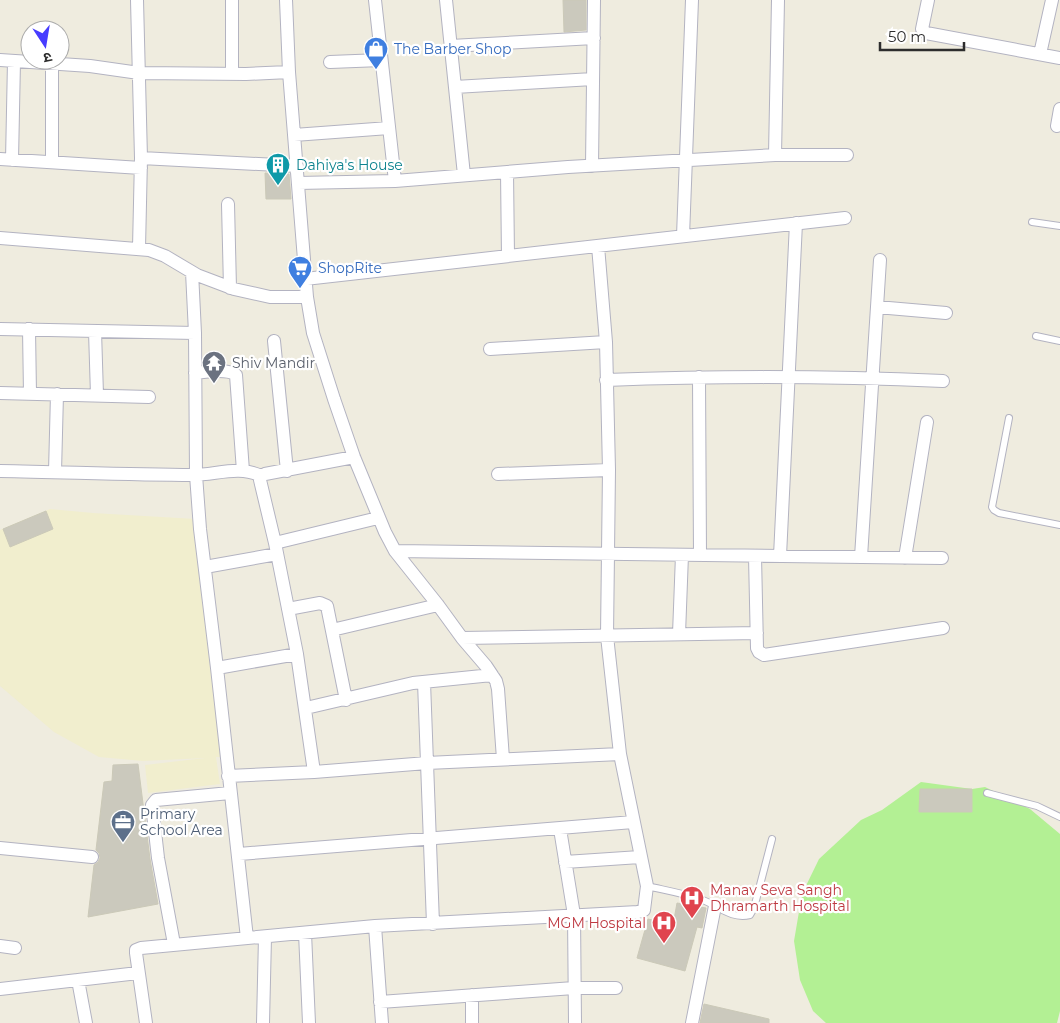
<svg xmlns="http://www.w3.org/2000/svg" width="1060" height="1023" font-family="Montserrat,'Noto Sans Devanagari',sans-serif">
	<rect width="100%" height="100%" fill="#efecdf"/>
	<path fill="#f1eece" d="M50 509 93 513 196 519 203 558 220 757H216L220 784 148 793 145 765 205 758 143 761 99 757 54 732 0 686V530Z"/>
	<path fill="#b3f094" d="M921 782 972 789 985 787 1030 809 1060 834V1011L1057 1023H826L813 1011 800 980 794 941 802 894 819 859 861 820 882 810Z"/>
	<path fill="#cbc9bd" stroke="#cbc9b8" d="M563 0H586V30L564 32Z
		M265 173 289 174 291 199H266Z
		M46 511 53 529 10 547 3 529Z
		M138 764 150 859 158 904 88 917 94 865 98 862 100 858 99 853 96 850 104 782 112 781 113 765Z
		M920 789H972V812H919Z
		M677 903 706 908 702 928 697 927 685 971 637 958 648 919 673 925Z
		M704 1004 769 1019V1023H700Z"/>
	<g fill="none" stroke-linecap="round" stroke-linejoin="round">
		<defs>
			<path id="service" d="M1032 222 1060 226
				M1036 336 1060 341
				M1009 418 992 507 994 510 999 513 1060 525
				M987 793 1037 806 1060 817
				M647 886C664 890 682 893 700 899 717 904 730 920 750 915L754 908 772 839"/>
			<path id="minor" d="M137 0 141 158 139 248
				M232 0V74
				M286 0 289 72 307 297 313 333 334 399 354 457 385 532 395 551 438 605 462 638 486 666 496 681 498 689 503 759
				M375 0 395 181
				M446 0 464 175
				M928 0 922 29 926 33 1060 58
				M451 46 594 38
				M1040 54 1052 0
				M0 60 90 66 139 73 246 74 289 72
				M330 62 381 60
				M455 87 593 79
				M1057 126 1060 109
				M294 135 389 128
				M775 155 778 0
				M141 158 297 166
				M0 159 141 168
				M12 160 14 61
				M52 162V64
				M592 166 594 0
				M507 172 508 256
				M298 183 395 181 568 167 775 155H847
				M228 204 230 288
				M683 236 692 0
				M0 238 149 250 165 256 197 275 234 289 270 297H307
				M192 272 195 333 196 475 200 529 217 668 247 938
				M305 279 845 218
				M877 307 946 313
				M0 329 195 333
				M29 329 30 394
				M95 331 97 395
				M274 341 287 471
				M490 349 606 342
				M195 373C206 372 227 368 236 375L243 471
				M699 377 700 555
				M606 380C718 376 830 376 943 381
				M0 393 149 397
				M0 471C64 472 129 475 193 475 216 475 239 465 261 476L265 474 354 457
				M55 472 57 394
				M498 474 609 470
				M261 476 260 480 275 543 297 654 314 772
				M275 543 378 518
				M395 551 942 558
				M755 556 757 648 759 652 764 655 943 628
				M780 556 796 223
				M861 557 880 260
				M905 558 927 422
				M205 567 277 554
				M288 609 320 603 327 606 346 700
				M332 630 438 605
				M679 634 682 555
				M462 638 757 633
				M217 668 297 654
				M424 682 433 924
				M306 708 413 683 492 675
				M228 776 314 772 427 763 620 754
				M560 829 574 915 575 1023
				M0 848 92 857
				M239 854 633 822
				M565 862 640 857
				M375 926 382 1023
				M305 933 309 1023
				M174 944 158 858 152 805 156 800 230 793
				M0 946 15 948
				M78 980 86 1023
				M0 989 138 973
				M380 1002 574 988H616
				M146 1023 136 953V950L141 948 375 926 638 912 644 910 647 886 620 754 607 636 609 470 606 342 598 246
				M263 1023 265 937
				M472 1023V995
				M692 1023 715 906"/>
		</defs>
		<use href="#service" stroke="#b3b3c1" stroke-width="8"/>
		<use href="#minor" stroke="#b3b3c1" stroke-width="14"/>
		<use href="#service" stroke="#fff" stroke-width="6"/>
		<use href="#minor" stroke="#fff" stroke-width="12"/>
	</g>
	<defs>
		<symbol id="shop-pin" viewBox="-11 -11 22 30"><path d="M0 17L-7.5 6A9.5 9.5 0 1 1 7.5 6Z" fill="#3f7fe0" stroke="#fff"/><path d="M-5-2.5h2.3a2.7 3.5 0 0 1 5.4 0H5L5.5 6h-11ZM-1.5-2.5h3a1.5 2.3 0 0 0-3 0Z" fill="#fff"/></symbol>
		<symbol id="building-pin" viewBox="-11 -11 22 30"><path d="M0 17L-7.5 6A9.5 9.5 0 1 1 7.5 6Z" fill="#0f9aa8" stroke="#fff"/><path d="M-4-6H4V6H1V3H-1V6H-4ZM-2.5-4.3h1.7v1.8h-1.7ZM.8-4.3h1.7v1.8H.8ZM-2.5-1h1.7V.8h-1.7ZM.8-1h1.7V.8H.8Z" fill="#fff"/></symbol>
		<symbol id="supermarket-pin" viewBox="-11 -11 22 30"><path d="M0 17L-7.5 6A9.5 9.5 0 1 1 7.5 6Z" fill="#3f7fe0" stroke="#fff"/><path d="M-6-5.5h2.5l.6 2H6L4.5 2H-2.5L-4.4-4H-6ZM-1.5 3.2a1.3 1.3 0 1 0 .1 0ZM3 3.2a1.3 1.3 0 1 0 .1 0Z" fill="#fff"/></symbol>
		<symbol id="temple-pin" viewBox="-11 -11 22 30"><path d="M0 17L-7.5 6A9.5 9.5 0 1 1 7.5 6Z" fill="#6b7280" stroke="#fff"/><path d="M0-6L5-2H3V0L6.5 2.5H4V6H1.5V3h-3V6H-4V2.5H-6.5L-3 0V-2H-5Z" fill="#fff"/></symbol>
		<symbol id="office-pin" viewBox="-11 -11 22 30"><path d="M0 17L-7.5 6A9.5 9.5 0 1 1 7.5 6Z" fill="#5c6f8a" stroke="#fff"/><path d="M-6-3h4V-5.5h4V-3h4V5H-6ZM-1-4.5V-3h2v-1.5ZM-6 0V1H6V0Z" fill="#fff"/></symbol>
		<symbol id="hospital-pin" viewBox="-11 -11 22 30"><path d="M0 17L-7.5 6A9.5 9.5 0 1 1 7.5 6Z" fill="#e0444e" stroke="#fff"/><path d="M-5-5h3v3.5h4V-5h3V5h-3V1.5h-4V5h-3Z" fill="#fff"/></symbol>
	</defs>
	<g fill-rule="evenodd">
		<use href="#shop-pin" x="362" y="35" width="28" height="38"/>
		<use href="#building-pin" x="264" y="151" width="28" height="38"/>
		<use href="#supermarket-pin" x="286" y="254" width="28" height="38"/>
		<use href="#temple-pin" x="200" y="349" width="28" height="38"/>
		<use href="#office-pin" x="109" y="808" width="28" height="38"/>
		<use href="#hospital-pin" x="678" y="884" width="28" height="38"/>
		<use href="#hospital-pin" x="650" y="909" width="28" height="38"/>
	</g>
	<g text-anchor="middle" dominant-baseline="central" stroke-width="4.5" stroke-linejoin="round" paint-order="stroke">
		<g font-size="14" fill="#366cbe" stroke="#fff" text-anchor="start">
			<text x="394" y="49">The Barber Shop</text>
			<text x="318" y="268">ShopRite</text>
		</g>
		<g font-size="14" fill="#0d838f" stroke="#fff" text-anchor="start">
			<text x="296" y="165">Dahiya's House</text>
		</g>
		<g font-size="14" fill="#5b616d" stroke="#fff" text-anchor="start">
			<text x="232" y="363">Shiv Mandir</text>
		</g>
		<g font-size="14" fill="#4e5e75" stroke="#fff" text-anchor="start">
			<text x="140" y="814">Primary<tspan x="140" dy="16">School Area</tspan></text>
		</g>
		<g font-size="14" fill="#be3a42" stroke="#fff" text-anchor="start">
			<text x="710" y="890">Manav Seva Sangh<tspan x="710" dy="16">Dhramarth Hospital</tspan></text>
			<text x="646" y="923" text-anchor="end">MGM Hospital</text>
		</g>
	</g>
	<g transform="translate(45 45) rotate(168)"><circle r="24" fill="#ffffff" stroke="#ababab"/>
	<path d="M0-4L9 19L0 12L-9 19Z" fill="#473cff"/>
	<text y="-8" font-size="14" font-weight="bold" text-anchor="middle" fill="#2d2d2d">उ</text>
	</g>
	<path d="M880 42v8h84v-8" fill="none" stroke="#2d2d2d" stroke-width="2.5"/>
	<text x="888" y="42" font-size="15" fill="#2d2d2d" stroke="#ffffff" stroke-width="4" paint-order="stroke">50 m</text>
</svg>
